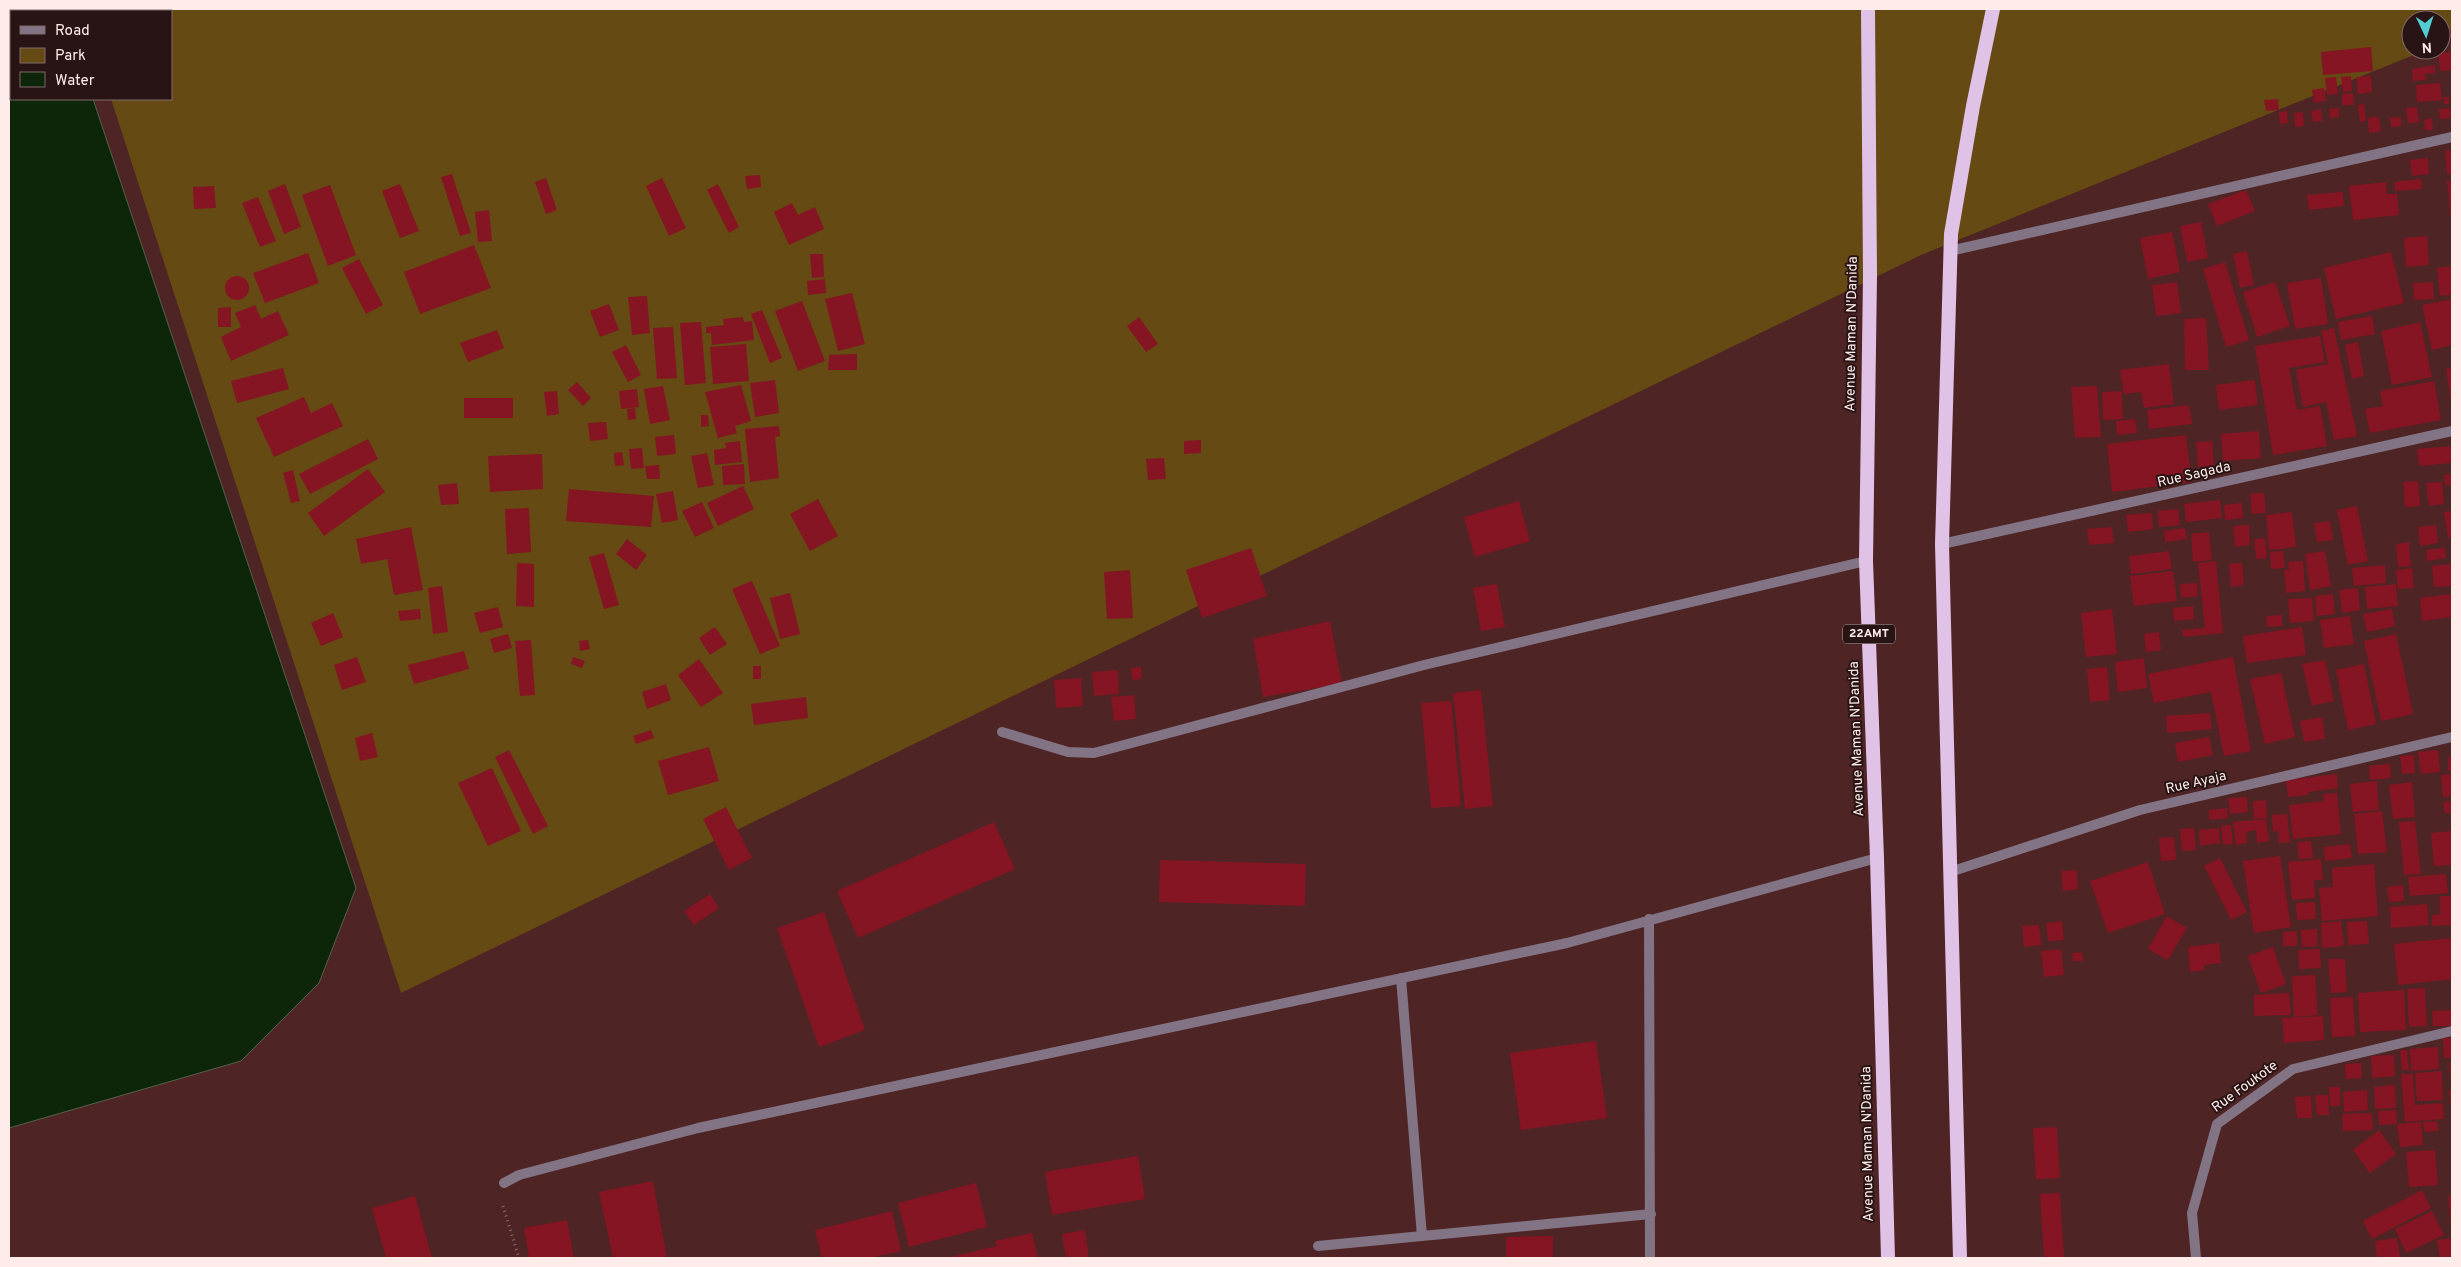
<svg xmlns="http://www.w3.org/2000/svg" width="2461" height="1267" font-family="Overpass,sans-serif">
	<rect width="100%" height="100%" fill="#4f2424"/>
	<path fill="#654a13" d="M81 9H2452V39L2441 44V20H2411V50H2426L1921 255 401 993 111 99H171V11H82Z"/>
	<path fill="#0d2509" stroke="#55614d" d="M9 9H63L64 11H11V99H93L356 888 319 983 241 1061 9 1128Z"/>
	<path fill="#851523" d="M2452 29V40L2446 41 2444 30Z
		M2371 47 2373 71 2323 75 2321 52Z
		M2412 50H2422L2421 57H2412Z
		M2452 52V70L2440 71 2438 53Z
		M2435 65V73L2425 74 2426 80 2413 81 2412 69Z
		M2351 76 2352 91 2343 92 2341 77Z
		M2371 76 2372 92 2358 94 2356 77Z
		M2336 77 2338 94 2327 95 2325 78Z
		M2440 83 2442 100 2417 102 2416 85Z
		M2324 88 2326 101 2314 103 2312 90Z
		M2353 93 2354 105H2342V94Z
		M2444 97H2449V104H2444Z
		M2278 99 2279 110 2266 111 2264 100Z
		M2364 104 2366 121 2360 122 2358 105Z
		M2417 107 2419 122 2408 123 2406 108Z
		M2339 108V117L2330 118 2329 109Z
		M2450 108 2451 118 2440 119 2439 109Z
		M2321 109 2322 121 2313 122 2311 111Z
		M2287 111 2288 123 2280 124 2279 112Z
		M2303 112 2304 126 2295 127 2294 113Z
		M2379 117 2381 131 2369 133 2368 118Z
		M2401 117V126L2391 127 2390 118Z
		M2432 118 2433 130H2425L2424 120Z
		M2452 150V174H2447L2445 151Z
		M2428 158 2429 174 2412 176 2410 160Z
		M452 174 471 233 460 236 441 177Z
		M760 175 761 187 747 189 745 176Z
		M546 178 557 210 546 214 535 182Z
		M662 178 686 228 669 236 646 186Z
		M2421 179 2422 189 2395 191 2394 182Z
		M2447 181H2452V215L2450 216Z
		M2386 182 2387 194H2397L2399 215 2353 220 2349 186Z
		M285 184 301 227 284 234 268 191Z
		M400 184 419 231 400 238 382 191Z
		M718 184 739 227 729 233 707 190Z
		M330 185 356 255 328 266 302 195Z
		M214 186 216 208 194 209 193 187Z
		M2246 190 2255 211 2217 226 2208 204Z
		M2343 192 2344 206 2309 210 2307 195Z
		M258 197 276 241 260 247 242 203Z
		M792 203 798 215 815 207 824 229 789 245 774 212Z
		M489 210 492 241 478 242 475 212Z
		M2201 222 2208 258 2187 262 2180 226Z
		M2172 232 2180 272 2148 279 2140 238Z
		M2427 236 2429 265 2406 267 2404 238Z
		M474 245 491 288 420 314 404 272Z
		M2247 251 2254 285 2240 288 2233 254Z
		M2391 252 2404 303 2336 319 2324 268Z
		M308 253 319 283 265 303 253 273Z
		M810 254H823L824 277 812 278Z
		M359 259 383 305 366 314 342 268Z
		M2225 262 2249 340 2226 347 2203 269Z
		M2452 266V295L2440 296 2437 268Z
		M225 288a12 12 0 1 1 24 0a12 12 0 1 1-24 0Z
		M2321 278 2328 324 2295 329 2287 283Z
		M825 279 826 293 808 295 807 281Z
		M2177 282 2181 313 2156 316 2152 285Z
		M2275 282 2290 326 2257 337 2243 292Z
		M2433 282 2434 299 2414 300 2413 283Z
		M852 293 865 344 838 351 825 299Z
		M647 296 650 333 632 335 628 297Z
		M2452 299V345L2432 350 2422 305Z
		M802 301 825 361 798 371 775 311Z
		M609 304 619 330 600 337 590 311Z
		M255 305 261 319 278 311 289 335 231 361 221 337 241 327 235 313Z
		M231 307V327H218V308Z
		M762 310 782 358 770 363 751 314Z
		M2372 316 2375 334 2341 340 2338 322Z
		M743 317 744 322 752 321 754 340 712 345 711 333H706V327L724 325 723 319Z
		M1139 317 1158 344 1146 352 1127 326Z
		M2206 318 2209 370H2185L2184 319Z
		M701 322 706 383 685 385 680 323Z
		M2420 322 2432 377 2392 385 2381 331Z
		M673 327 677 378 657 379 653 328Z
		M2334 328 2357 436 2334 440 2326 402 2303 407 2296 370 2328 364 2321 331Z
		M497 330 504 348 468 362 460 343Z
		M2320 336 2325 362 2289 368 2297 410 2320 406 2327 446 2273 455 2255 346Z
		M2358 342 2364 376 2352 379 2345 345Z
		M746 344 749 381 713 384 710 347Z
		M626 345 641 375 628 382 612 352Z
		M857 354V370H828L829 355Z
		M2169 364 2174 404 2144 408 2141 392 2124 394 2120 370Z
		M283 368 289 389 237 403 231 381Z
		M2452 368V402H2451L2446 369Z
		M775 380 779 413 755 417 750 383Z
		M2255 380 2258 405 2219 410 2216 385Z
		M2434 381 2441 420 2370 433 2365 409 2383 406 2380 391Z
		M577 382 591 398 583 406 568 390Z
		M741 385 751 421 735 426 737 433 718 438 705 392Z
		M663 386 670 420 650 424 644 389Z
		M2097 386 2101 437 2075 438 2071 387Z
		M637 389 639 407 621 409 619 391Z
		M557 391 559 414 547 416 544 392Z
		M2122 391 2123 419 2103 420 2102 392Z
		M304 397 311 413 332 403 343 426 274 457 256 418Z
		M464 398H513V418H464Z
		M2189 405 2192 424 2149 429 2147 410Z
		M635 408 636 419 628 420 627 409Z
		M701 415H708L709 426 701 427Z
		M2135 419 2137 433 2117 435 2116 421Z
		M606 422 608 439 590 441 588 423Z
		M779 426 780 436 775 437 779 478 750 482 745 429Z
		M2259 431 2261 458 2223 461 2221 434Z
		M674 435 676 454 657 456 655 437Z
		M2186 435 2192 482 2112 492 2107 444Z
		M368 439 378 459 310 494 299 474Z
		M1201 440V453L1184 454V441Z
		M740 441 742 462 715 465 714 450 726 448 725 443Z
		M2212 441 2214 466 2198 467 2196 442Z
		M2451 446 2452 463 2419 466 2417 449Z
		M642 448 644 468 631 469 629 449Z
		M622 452 624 465 615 466 614 453Z
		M707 453 714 485 698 488 691 456Z
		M542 454 543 489 490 492 488 456Z
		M1164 458 1166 479 1148 480 1146 459Z
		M744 464 745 484 723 485 722 466Z
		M659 465 660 479H647L645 466Z
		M368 469 385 492 324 536 308 513Z
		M293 470 300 501 291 503 283 473Z
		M2452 474V485H2445L2444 475Z
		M2418 481 2420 506 2405 507 2403 482Z
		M2442 482 2444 504 2429 506 2426 483Z
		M457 483 459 504 441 505 438 485Z
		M743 486 754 509 718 526 707 503Z
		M569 489 654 496 651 527 566 521Z
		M673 491 678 520 662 523 656 494Z
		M2264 493 2266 513 2252 514 2250 494Z
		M818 499 838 536 810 551 790 514Z
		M2220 500 2222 518 2186 522 2184 504Z
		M1519 501 1530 541 1475 557 1464 517Z
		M702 502 714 528 695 537 682 511Z
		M2242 503 2243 518 2225 520 2224 505Z
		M2357 506 2368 561 2348 565 2337 510Z
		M529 508 531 552 507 554 505 509Z
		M2178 509 2180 525 2159 527 2158 511Z
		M2452 511V538H2448L2444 512Z
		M2292 512 2296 547 2269 550 2266 515Z
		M2152 513 2153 529 2128 532 2126 515Z
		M2330 521 2333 540 2317 542 2314 523Z
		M2249 525 2250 545 2235 547 2233 526Z
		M2436 525 2438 543 2420 546 2418 527Z
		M411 527 423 590 394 595 387 559 361 564 356 539Z
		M2112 527 2114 543 2089 545 2087 529Z
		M2185 528 2187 539 2165 542 2164 531Z
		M2209 532 2212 560 2193 562 2191 534Z
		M2265 538 2267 558 2256 559 2254 539Z
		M627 539 647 555 636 570 616 554Z
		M2409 542 2411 566 2398 567 2396 544Z
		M1251 548 1267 596 1202 618 1186 570Z
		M2445 548 2446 558 2427 561 2426 550Z
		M2169 551 2172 569 2131 574 2129 556Z
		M2283 551 2285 568 2271 569 2270 552Z
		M2325 551 2331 586 2310 590 2305 554Z
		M604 553 619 605 604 609 589 557Z
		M2216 561 2223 633 2183 637 2182 630 2205 628 2198 563Z
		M2303 561 2305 591 2286 593 2284 570H2289L2288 562Z
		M517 563 534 564V607L516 606Z
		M2242 563 2244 585 2231 587 2229 564Z
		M2452 564V586L2434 587 2432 566Z
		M2385 565 2386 583 2354 586 2352 568Z
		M2412 568 2414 588 2398 589 2396 570Z
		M1130 570 1133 618 1107 619 1104 572Z
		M2173 571 2177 601 2134 606 2130 576Z
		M752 581 780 646 760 654 732 589Z
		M2197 583 2198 596 2181 598 2180 584Z
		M1497 584 1505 627 1481 631 1473 588Z
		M2396 584 2398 606 2367 609 2365 587Z
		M442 586 448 632 433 634 428 588Z
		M2358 588 2360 610 2342 613 2339 590Z
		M790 593 800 634 780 639 770 598Z
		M2333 594 2335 614 2317 616 2315 596Z
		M2451 594 2452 617 2422 621 2420 598Z
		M2312 598 2314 621 2290 623 2288 599Z
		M2193 606 2194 619 2174 621 2173 608Z
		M498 607 503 627 480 633 474 613Z
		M420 609 421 619 400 621 398 611Z
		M2112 609 2117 654 2086 657 2081 613Z
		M2392 609 2395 626 2367 632 2363 614Z
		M333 613 343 637 321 646 311 623Z
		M2282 615V626L2267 627 2266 616Z
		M2350 616 2354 644 2324 648 2320 620Z
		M1330 621 1342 684 1263 697 1253 639Z
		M715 627 727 644 710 655 699 638Z
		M2302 627 2306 655 2247 663 2243 636Z
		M2159 632 2161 650 2146 652 2144 634Z
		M508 634 512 648 494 653 490 639Z
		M2396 634 2413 714 2381 721 2364 641Z
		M531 640 535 695 520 696 515 641Z
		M588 640 590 649 580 651 579 641Z
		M464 651 469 669 414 684 408 665Z
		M357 657 366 682 342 690 334 665Z
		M573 657 585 661 582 668 571 664Z
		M2233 657 2251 751 2224 756 2211 692 2154 703 2148 674Z
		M2144 658 2147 688 2118 692 2115 662Z
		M699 659 723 693 701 707 678 675Z
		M2325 660 2334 701 2312 706 2302 664Z
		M2364 664 2376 724 2348 730 2336 670Z
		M753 666H761V679H753Z
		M1141 667 1142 679 1132 680 1131 668Z
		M2107 667 2110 700 2090 702 2087 669Z
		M1118 670 1119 694 1094 696 1092 672Z
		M2281 673 2295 737 2265 744 2250 679Z
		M1081 678 1083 706 1056 708 1054 680Z
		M666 684 671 700 647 709 642 692Z
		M1481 690 1493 806 1465 809 1453 693Z
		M1134 695 1136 719 1114 721 1111 697Z
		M806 697 808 718 754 725 751 704Z
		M1451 701 1461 806 1431 808 1421 703Z
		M2210 713 2212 729 2167 733 2166 716Z
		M2322 717 2325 739 2304 742 2300 721Z
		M651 730 654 738 636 744 633 736Z
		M372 733 378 757 360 761 355 738Z
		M2209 737 2213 755 2178 762 2175 743Z
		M709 747 719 781 668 795 658 761Z
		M509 750 548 826 533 834 495 757Z
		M2438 750 2440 772 2421 774 2418 752Z
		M2414 755 2415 773 2402 774 2400 756Z
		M2448 757H2452V771H2448Z
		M2390 764 2391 778 2370 780 2369 766Z
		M492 768 521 831 488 846 458 783Z
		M2337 774 2338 788 2308 792V795L2288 797 2286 780Z
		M2452 774V796L2443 797 2441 775Z
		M2377 781 2379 810 2353 812 2350 784Z
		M2412 782 2415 817 2393 819 2389 785Z
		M2337 793 2341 834 2293 839 2289 805 2324 801 2323 794Z
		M2247 797 2248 812 2230 814 2228 798Z
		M2266 800 2267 818 2254 819 2253 801Z
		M2452 801V813H2445L2443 802Z
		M726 807 752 858 729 870 703 819Z
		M2227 808 2228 818 2209 820V810Z
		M2382 811 2387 852 2358 854 2354 814Z
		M2287 814 2290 842 2279 843 2278 831 2273 832 2272 815Z
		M2266 819 2269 841 2257 843 2256 830 2246 832 2247 843 2236 845 2233 822Z
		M2415 821 2421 874 2404 875 2399 822Z
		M994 822 1015 869 858 938 837 891Z
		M2231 825 2233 844 2223 845 2221 826Z
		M2194 828 2196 850 2182 851 2180 829Z
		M2219 828 2220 843 2200 846 2199 830Z
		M2452 831V865L2434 866 2431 833Z
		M2174 837 2176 860 2161 861 2159 838Z
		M2311 841 2313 858 2299 859 2297 842Z
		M2350 844 2352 858 2325 861 2324 847Z
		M2280 856 2291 927 2254 933 2243 861Z
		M2220 858 2247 912 2231 920 2204 866Z
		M2321 859 2323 880H2314L2315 898 2292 900 2288 862Z
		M1160 860 1306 864 1305 906 1159 902Z
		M2148 862 2165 914 2108 933 2090 881Z
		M2374 864 2378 916 2322 921 2319 888 2333 887 2332 868Z
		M2077 870 2078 889 2063 891 2061 871Z
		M2446 874 2448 893 2410 896 2408 877Z
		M2403 885 2404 901 2389 902 2387 887Z
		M710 894 719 908 694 925 684 911Z
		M2440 896H2452V925L2432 926V915L2440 914Z
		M2315 902 2316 919 2297 920 2296 903Z
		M2427 904 2429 925 2391 928 2390 907Z
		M824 912 865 1030 819 1047 777 928Z
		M2167 916 2187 928 2168 960 2148 949Z
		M2062 921 2064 940 2048 941 2046 923Z
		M2341 921 2344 946 2322 948 2321 923Z
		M2367 921 2369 944 2348 945 2347 922Z
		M2039 925 2041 945 2024 947 2022 926Z
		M2317 929 2318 946 2302 947 2301 930Z
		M2297 931V946H2283V932Z
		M2452 938V979L2398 985 2394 944Z
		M2219 943 2221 963 2204 965 2205 970 2190 972 2188 947Z
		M2273 947 2286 984 2261 993 2248 956Z
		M2061 949 2064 975 2044 977 2041 951Z
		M2320 949 2321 968 2299 969 2298 950Z
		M2082 952 2083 961H2073L2072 953Z
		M2328 959H2345L2347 992 2331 993Z
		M2315 975 2318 1015 2294 1017 2292 976Z
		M2425 988 2427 1026 2409 1027 2407 989Z
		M2404 990 2406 1030 2360 1032 2358 993Z
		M2289 993 2291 1015 2254 1016V995Z
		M2353 997 2355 1036 2332 1037 2330 998Z
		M2452 1010V1026H2433L2432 1011Z
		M2323 1016 2324 1040 2284 1043 2282 1018Z
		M2443 1038H2452V1058H2444Z
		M1596 1041 1607 1118 1521 1130 1510 1053Z
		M2438 1047 2439 1069 2411 1071 2410 1049Z
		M2400 1050H2407L2409 1070H2402Z
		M2394 1055 2395 1076 2372 1078 2371 1056Z
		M2361 1063 2362 1078 2346 1079 2345 1064Z
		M2449 1063H2452V1082H2451Z
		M2442 1071 2443 1100 2417 1101 2415 1073Z
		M2401 1074H2413L2415 1105 2443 1103 2444 1119 2405 1122Z
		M2395 1085 2396 1108 2375 1109 2374 1087Z
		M2329 1087H2340V1106H2330Z
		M2367 1090 2368 1110 2344 1112 2343 1092Z
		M2449 1090H2452V1104H2450Z
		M2315 1095H2328L2329 1115H2317Z
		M2311 1096 2312 1118H2297L2295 1097Z
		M2396 1110 2397 1124 2379 1125 2378 1111Z
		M2372 1113 2373 1130 2343 1131 2342 1114Z
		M2437 1121 2439 1131 2424 1132 2423 1122Z
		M2421 1122 2423 1145 2400 1147 2397 1124Z
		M2057 1127 2060 1178 2036 1179 2033 1128Z
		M2379 1130 2396 1154 2370 1173 2353 1150Z
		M2435 1150 2438 1185 2409 1187 2406 1152Z
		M1138 1156 1145 1199 1052 1215 1045 1172Z
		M653 1181 667 1258H613L599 1192Z
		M976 1183 987 1227 909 1247 898 1203Z
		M2422 1190 2431 1208 2372 1239 2363 1221Z
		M2060 1193 2064 1258H2044L2040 1194Z
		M2452 1195V1226H2451L2448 1196Z
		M415 1196 432 1258H386L372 1208Z
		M892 1211 901 1251 870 1258H822L815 1230Z
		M2432 1211 2444 1235 2406 1253 2395 1229Z
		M567 1220 574 1258H529L524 1228Z
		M1085 1230 1089 1258H1066L1062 1234Z
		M1032 1233 1038 1258H945L997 1246 995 1241Z
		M1553 1236V1258H1506V1237Z
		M2397 1238 2400 1257 2377 1258 2375 1241Z
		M2452 1238V1258H2440L2437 1240Z"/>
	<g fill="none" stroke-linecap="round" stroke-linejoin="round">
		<path stroke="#8e6c6b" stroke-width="3" stroke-dasharray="1 4" stroke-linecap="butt" d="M503 1206 519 1258"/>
		<path stroke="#827485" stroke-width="10" d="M1950 251 2452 137
			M1942 544 2452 431
			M1002 732 1068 752 1094 753 1424 665 1866 561
			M1950 872 2140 810 2452 737
			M1649 919 1650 1258
			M1401 978 1422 1236
			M504 1183 519 1175 698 1128 1567 943 1877 858
			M1318 1246 1651 1214
			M2196 1258 2192 1213 2217 1124 2293 1069 2452 1031"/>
		<path stroke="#e1c2e7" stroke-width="14" d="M1868 9 1870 276 1866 561 1877 858 1888 1258
			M1960 1258 1942 544 1951 234 1973 106 1993 9"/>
	</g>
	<g text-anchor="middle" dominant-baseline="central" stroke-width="4" stroke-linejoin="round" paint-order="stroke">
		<rect fill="#281414" stroke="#beabaa" stroke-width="1" x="1843" y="624.5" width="52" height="19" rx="4"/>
		<g font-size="12" font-weight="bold" fill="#feeceb">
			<text x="1869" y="634">22AMT</text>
		</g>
		<g font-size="14" fill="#feeceb" stroke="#281414">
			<text transform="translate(1852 334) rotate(-89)">Avenue Maman N'Danida</text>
			<text transform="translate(2194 475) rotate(-13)">Rue Sagada</text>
			<text transform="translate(1857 739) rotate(-92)">Avenue Maman N'Danida</text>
			<text transform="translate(2196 783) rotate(-13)">Rue Ayaja</text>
			<text transform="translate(2245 1087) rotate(-36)">Rue Foukote</text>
			<text transform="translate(1868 1144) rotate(-91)">Avenue Maman N'Danida</text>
		</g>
	</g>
	<rect width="2461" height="1267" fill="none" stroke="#feeceb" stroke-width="20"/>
	<rect x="10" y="10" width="162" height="90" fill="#281414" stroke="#7e6a6a"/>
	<rect x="20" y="26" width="25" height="8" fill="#827485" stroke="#7e6a6a"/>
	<text x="55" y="35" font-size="15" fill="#feeceb">Road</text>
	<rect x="20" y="48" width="25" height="15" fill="#654a13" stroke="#7e6a6a"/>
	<text x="55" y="60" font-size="15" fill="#feeceb">Park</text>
	<rect x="20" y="72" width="25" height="15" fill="#0d2509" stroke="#7e6a6a"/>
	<text x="55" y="85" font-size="15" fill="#feeceb">Water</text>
	<g transform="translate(2426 35) rotate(176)"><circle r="24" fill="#281414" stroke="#7e6a6a"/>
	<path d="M0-4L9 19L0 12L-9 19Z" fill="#51ccd4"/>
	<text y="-8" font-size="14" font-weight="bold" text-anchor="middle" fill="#feeceb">N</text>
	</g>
</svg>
